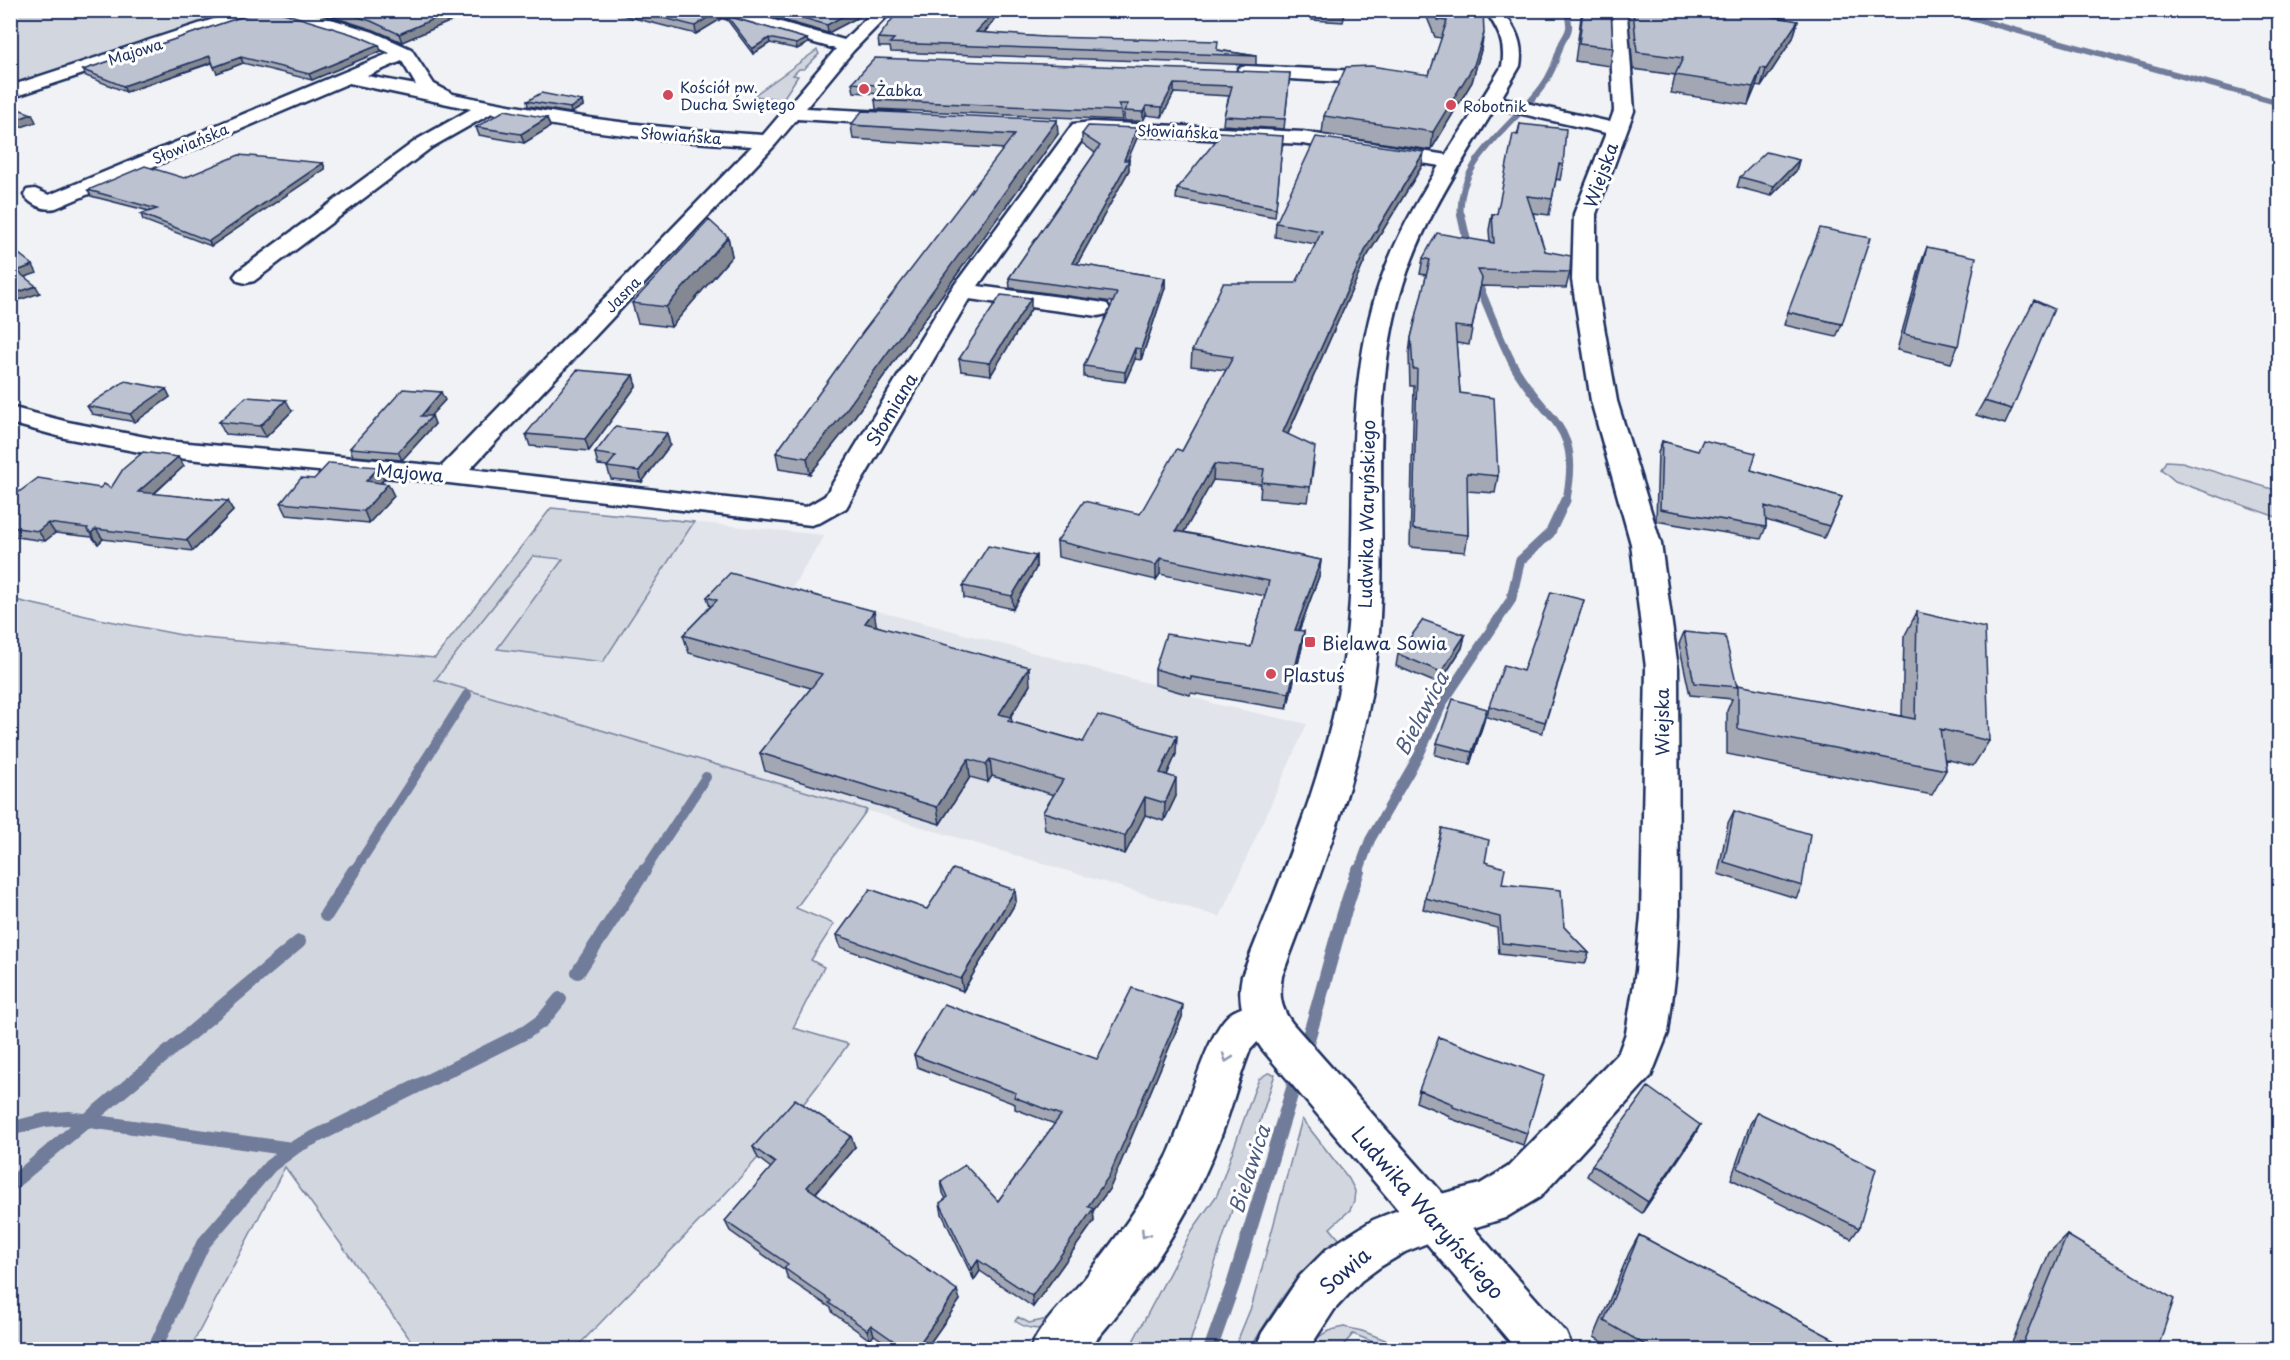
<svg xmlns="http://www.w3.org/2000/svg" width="2290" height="1360" font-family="'Playpen Sans',sans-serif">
	<rect width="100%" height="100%" fill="#f1f2f5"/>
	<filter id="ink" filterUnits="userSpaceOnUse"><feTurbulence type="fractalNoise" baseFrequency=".0167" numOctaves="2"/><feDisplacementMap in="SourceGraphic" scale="12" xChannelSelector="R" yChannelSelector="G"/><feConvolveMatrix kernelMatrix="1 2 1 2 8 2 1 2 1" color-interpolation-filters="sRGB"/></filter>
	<g filter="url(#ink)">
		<path fill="#e1e4ea" d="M569 510 825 535 792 588 1155 685 1215 704 1307 724 1220 917 435 680Z"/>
		<path fill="#d2d6df" stroke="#76829e" stroke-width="1.5" d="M11 10H237V11L11 84Z
			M817 50 819 54 804 69H799L793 75 798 76 781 102 770 101 773 98 753 96Z
			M2166 461 2182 462 2279 491V518L2175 481 2161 469Z
			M551 508 694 522 603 662 497 649 563 559 533 556 435 680 867 810 796 908 834 924 811 960 824 967 793 1028 848 1044C771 1156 669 1251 575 1349H417L285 1167 190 1349 11 1350V599L99 619 192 637 435 658Z
			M1268 1073 1275 1074 1188 1349H1129L1191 1232 1217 1195 1254 1091 1259 1079Z
			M1191 1090 1198 1092C1181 1140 1162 1188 1131 1230 1108 1262 1079 1291 1055 1323 1041 1332 1028 1330 1015 1321L1018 1317 1029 1323 1057 1317 1116 1243 1145 1203 1165 1160Z
			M1302 1119 1349 1179 1355 1191 1354 1201 1350 1210 1330 1228 1340 1240C1298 1266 1275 1308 1250 1349H1234L1252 1305Z
			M1344 1327 1362 1331 1409 1349H1391L1353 1334 1340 1349H1308C1318 1335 1327 1330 1344 1327Z"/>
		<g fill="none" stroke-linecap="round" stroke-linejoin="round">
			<path stroke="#707c9a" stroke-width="6" d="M1942 10 2280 103
				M1461 217C1455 161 1513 127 1542 87 1552 74 1556 60 1561 45 1563 39 1568 35 1569 28 1570 23 1567 16 1567 10"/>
			<path stroke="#707c9a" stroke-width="8" d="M1461 215 1469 250
				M1475 277C1488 306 1499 338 1514 366 1546 423 1583 423 1566 501"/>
			<path stroke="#707c9a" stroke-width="10" d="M353 873 467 695
				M643 873 706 777
				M1358 873 1370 840 1419 755 1443 702 1511 600 1520 561 1550 533 1566 499"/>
			<path stroke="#707c9a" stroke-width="14" d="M326 915 354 871
				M578 972 644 871
				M1303 1055C1323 994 1336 931 1358 871
				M10 1129 45 1120 68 1118 292 1149
				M10 1185 299 942
				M154 1350 203 1244 270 1166 297 1146 526 1032 543 1020 560 999
				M1210 1350 1234 1282 1298 1072"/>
			<defs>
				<path id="minor" d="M241 10H268L266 14 10 98V86Z
					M275 10H302L373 32 411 49 434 84 453 94C556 116 658 129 763 135L836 49 712 14 710 10H738L844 40 875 10H893L853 51 806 108 903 113 910 115 913 119 910 123 903 125 797 119 775 145 470 469 806 507 825 496 950 291 1073 124 1092 122 1303 132 1453 156 1460 158 1463 162 1460 166 1453 168 1303 144 1087 133 978 286 1098 302 1107 304 1110 309 1107 314 1098 316 969 299 846 508 821 522 811 525 449 483 166 457 65 438 10 423V407L68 422 166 441 442 466 752 146C664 141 578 132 492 113L432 147 254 281 246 283 238 281 234 276 238 271 418 139 471 109 349 83 56 208C44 211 31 205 24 195L27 190 35 189 49 195 390 53 361 40 277 14ZM402 61 416 85 367 76Z
					M1609 10H1626L1627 14 1634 111 1596 214V280L1617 401 1661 544 1678 668 1679 915 1676 971 1668 1033 1651 1076 1540 1197 1505 1218 1435 1240 1405 1252 1380 1267 1361 1281 1334 1310 1308 1350H1255L1262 1333 1300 1276 1327 1249 1373 1220 1433 1196 1480 1184 1508 1167 1619 1052 1626 1033 1636 971 1641 915 1646 668 1631 544 1591 401 1572 280 1574 214 1606 133 1483 105 1480 101 1483 97 1490 95 1610 122 1614 111Z
					M1246 66 1361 71 1368 73 1370 77 1368 81 1361 83 1239 76 1237 72 1239 68Z
					M1265 1000 1280 1005 1286 1018 1280 1031 1261 1038 1250 1050C1238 1080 1231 1111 1219 1141 1189 1218 1142 1288 1087 1350H1030C1041 1322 1066 1301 1085 1278 1115 1240 1144 1201 1167 1157 1184 1124 1205 1032 1231 1013 1240 1007 1255 1004 1265 1000Z"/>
				<path id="secondary" d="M1485 10H1502C1515 28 1524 43 1520 66 1478 140 1423 212 1400 295 1368 409 1389 528 1378 645 1367 760 1322 869 1282 976 1279 995 1280 1007 1292 1023L1566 1333 1573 1350H1517L1262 1049C1246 1026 1236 1004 1242 976 1284 869 1332 760 1346 645 1360 529 1341 408 1376 294 1402 211 1458 140 1502 66 1506 43 1498 29 1485 10Z"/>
			</defs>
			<use href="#minor" stroke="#1b2f5e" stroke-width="5"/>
			<use href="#secondary" stroke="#1b2f5e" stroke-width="5"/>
			<use href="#minor" fill="#fff" fill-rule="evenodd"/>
			<use href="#secondary" fill="#fff" fill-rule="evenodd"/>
		</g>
		<path fill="#a2a7b3" stroke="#1b2f5e" stroke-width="1.5" d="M262 10 381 51 312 80 243 63 217 73 212 63 126 92 86 76 83 70Z
			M311 10H477L402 42 374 30Z
			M602 10H719L721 19 696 34Z
			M748 10H872L828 33Z
			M1313 10H1346L1343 22 1312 20Z
			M1424 10H1483L1481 50 1472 82 1431 150 1322 134 1324 116 1429 75 1442 38 1435 37Z
			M1582 10H1611L1613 48 1610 66 1575 61Z
			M1628 10H1764L1762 15 1798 21 1793 38 1761 87 1756 86 1748 105 1671 93 1675 75 1633 69Z
			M727 16 807 39 808 43 797 49 770 43 753 54 728 21Z
			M992 23 984 33 1218 50 1256 56V65L891 52 890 47H879L878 38Z
			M1290 73 1284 129 1223 125 1224 116 1229 96 1174 93 1162 117 1146 115 1143 121H1124V114L1121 113 1122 120 876 109 875 100 879 94 854 92 852 83Z
			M527 101H582L583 106 571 113 528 106Z
			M547 118 550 127 524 143 479 135 476 127Z
			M1520 124 1563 165 1560 180 1556 179 1549 215 1533 213 1545 251 1570 272 1566 288 1480 286 1469 345 1456 343 1460 393 1498 476 1495 493 1467 491 1468 535 1465 552 1410 547 1414 386H1410L1409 354 1411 338 1427 275 1420 274 1423 258 1490 242 1489 230 1492 214H1497Z
			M851 125 1058 134 842 434 810 474 779 469 776 453 1004 149 853 139Z
			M1082 134 1137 138 1127 160 1129 170 1077 264 1165 278V288L1141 360 1135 359 1125 382 1084 377V366L1113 302 1010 288 1009 278 1095 153 1082 143Z
			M1283 136 1275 217 1176 199 1177 189Z
			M1799 160 1796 171 1771 196 1737 187 1740 177Z
			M323 163 325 169 211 246 143 220 141 214 149 211 91 196 88 190 184 178Z
			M1422 166 1366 258 1288 434 1314 463 1308 502 1260 498 1261 484 1213 480 1184 532 1321 560 1319 576 1299 631H1304L1302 647 1287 709 1191 693 1190 695 1155 685V669L1251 647 1265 596 1160 574 1156 580 1058 557 1057 541 1140 514 1182 451 1226 370 1191 366 1192 351 1296 283 1316 244 1275 237 1276 223Z
			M728 237 732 256 671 327 638 323 632 303Z
			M1927 247 1958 346 1951 363 1897 350 1921 263Z
			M1031 309 991 375 961 371 959 359Z
			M1788 312 1842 324 1836 337 1784 325Z
			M633 375 636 386 589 451 530 446 526 434Z
			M166 389 170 397 135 422 92 414 87 406Z
			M445 400 430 416H432L435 424 402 460 353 456 350 448Z
			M1984 401 2012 409 2005 424 1976 415Z
			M292 411 266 437 225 434 219 422Z
			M1662 441 1751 470 1842 497 1824 538 1766 520V527L1761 539 1656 521 1658 453Z
			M670 445 642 482 611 479 607 467 608 466 598 465 595 453Z
			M184 466 154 494 228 501 233 511 193 551 103 539 98 544 92 537 55 533 45 541 10 536V491L19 492 111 488Z
			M314 479H384L381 483 388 484 394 496 369 523 287 515 281 503Z
			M1036 556V568L1013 609 964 598 963 586Z
			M707 597 877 626 1030 685 1010 717H1011L1012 722 1083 742 1176 754 1167 775 1176 796 1164 821 1145 815 1125 854 1045 830 1043 812 1054 795 992 776 988 782 970 777 940 824 765 771 760 753 811 688 689 653 683 635 710 607Z
			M1584 600 1542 733 1487 717 1489 706 1523 671Z
			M1917 612 1989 741 1973 766 1945 759 1946 770 1932 795 1727 754V711L1732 699 1690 695 1679 644 1684 632 1737 687 1902 716 1904 637Z
			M1465 635 1462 648 1439 684 1396 666 1398 654Z
			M1484 721 1470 764 1435 755 1437 743Z
			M1734 811 1802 886 1796 898 1718 874 1728 823Z
			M1442 828 1485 862 1502 884 1564 927 1589 953 1585 964 1499 954 1497 928 1423 909Z
			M1015 890 1016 902 963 991 840 947 837 935 927 909Z
			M1182 1017 1110 1188 1093 1211 1094 1221 1033 1307 980 1271 974 1280 942 1214 940 1203 946 1199 943 1193 941 1181 998 1201 1055 1124 1015 1109V1104L917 1067 914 1055 1097 1059Z
			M1419 1090 1527 1133 1523 1145 1449 1118 1450 1116 1416 1102Z
			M1757 1112 1859 1228 1851 1239 1731 1179 1750 1124Z
			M1700 1125 1694 1136 1642 1213 1587 1176 1592 1165Z
			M753 1147H855L816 1193 960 1300 925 1350H896L874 1335 870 1340 833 1313 831 1308 788 1279 785 1270 730 1231 725 1221 771 1168 758 1158Z
			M1639 1235 1854 1350H1616L1594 1337 1629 1253Z
			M2067 1235 2157 1350H2009L2049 1253Z"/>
		<path fill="#848892" stroke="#1b2f5e" stroke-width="1.5" d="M454 10H477L402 42 399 34Z
			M719 10 721 19 696 34 695 26Z
			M854 10H872L828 33 827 25Z
			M994 10H999L992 23 977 41 976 32Z
			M1798 21 1793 38 1761 87 1766 69Z
			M1484 33 1481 50 1472 82 1431 150 1433 132Z
			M769 38 770 43 753 54 752 49Z
			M807 39 808 43 797 49 796 44Z
			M379 45 381 51 312 80 309 74Z
			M210 56 213 62 126 92 123 86Z
			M241 57 243 63 217 73 214 67Z
			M1761 68 1756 86 1748 105 1753 87Z
			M1174 84V93L1162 117V107Z
			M582 101 583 106 571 113 570 108Z
			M1146 106V115L1143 121V112Z
			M32 114 36 122 10 131V122Z
			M547 118 550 127 524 143 521 134Z
			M1057 120 1058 134 842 434 810 474 807 458Z
			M1137 128V138L1124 169V160Z
			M1424 152 1422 166 1366 258 1282 447 1283 432 1368 244Z
			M1129 160V170L1072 273V263Z
			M1799 160 1796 171 1771 196 1774 186Z
			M323 163 325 169 211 246 209 241Z
			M728 237 732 256 671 327 666 307Z
			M33 265 37 273 22 278 17 271Z
			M1165 278V288L1141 360V349Z
			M36 286 40 293 10 303V295Z
			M1031 298V309L991 375 990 363Z
			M1135 348V359L1125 382V372Z
			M633 375 636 386 589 451 585 439Z
			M166 389 170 397 135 422 130 414Z
			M441 392 445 400 424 423 421 416Z
			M286 400 292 411 266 437 260 426Z
			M432 416 435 424 402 460 398 452Z
			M667 433 670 445 642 482 639 471Z
			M178 457 184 466 144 502 138 492Z
			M1214 464 1213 480 1176 546V531Z
			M379 467 384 479 371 493 366 481Z
			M388 484 394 496 369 523 364 511Z
			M228 501 233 511 193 551 187 540Z
			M48 523 55 533 45 541 38 531Z
			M96 529 103 539 98 544 91 533Z
			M1036 556V568L1013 609 1012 596Z
			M1160 558V574L1156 580V565Z
			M1321 560 1319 576 1293 646 1295 630Z
			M874 611 877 629 865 623Z
			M1304 631 1302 647 1287 709 1289 693Z
			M1465 635 1462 648 1439 684 1441 672Z
			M1029 667 1030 685 1001 732 999 714Z
			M1487 709 1484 721 1470 764 1472 752Z
			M1177 736 1176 754 1160 791V773Z
			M968 759 970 777 940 824 937 807Z
			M990 759 992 776 988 782 986 764Z
			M1176 778V796L1164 821 1165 803Z
			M1145 797V815L1125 854V836Z
			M1015 890 1016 902 963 991 961 979Z
			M1183 1005 1182 1017 1110 1188 1093 1211 1094 1221 1033 1307 1032 1296 1088 1206Z
			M1700 1125 1694 1136 1642 1213 1648 1202Z
			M851 1136 855 1147 811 1198 807 1187Z
			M978 1260 980 1271 974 1280 972 1269Z
			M957 1290 960 1300 925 1350H915Z
			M871 1325 874 1335 870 1340 867 1330Z"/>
		<path fill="#bcc2d0" stroke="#1b2f5e" stroke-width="1.5" d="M262 10H274L358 36 379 45 309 74 241 57 214 67 210 56 123 86 83 70Z
			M335 10H454L399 34 371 21Z
			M633 10H719L695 26Z
			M776 10H854L827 25Z
			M899 10H994L992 15 976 32 1044 37 1218 41 1217 50 1256 56 890 43 894 39 878 38Z
			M1433 10H1483L1484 33 1474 65 1433 132 1324 116 1346 67 1371 66 1429 75 1447 21 1438 20Z
			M1583 10H1611L1613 48 1579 44Z
			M1633 10H1760L1758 14 1798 21 1766 69 1761 68 1753 87 1675 75 1683 58 1637 52Z
			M727 16 807 39 796 44 769 38 752 49Z
			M875 58 1290 73 1285 119 1224 116 1232 86 1174 84 1162 107 1146 106 1143 112 1124 111 1128 104H1118L1121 111 875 100 886 86 852 83Z
			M541 93 582 101 570 108 527 101Z
			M10 106 32 114 10 122Z
			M505 110 547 118 521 134 476 127Z
			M862 111 1057 120 840 418 807 458 776 453 863 332 1014 135 851 125Z
			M1520 124 1566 129 1563 165 1559 164 1552 199 1527 196 1545 251 1571 256 1570 272 1478 270 1482 278 1472 328 1455 326 1460 393 1494 398 1498 476 1467 473 1468 535 1413 529 1417 369H1413L1411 338 1430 260 1423 258 1437 233 1494 243 1492 214H1497L1513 134 1518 135Z
			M1088 126 1137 128 1124 160H1129L1072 263 1165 278 1141 349 1135 348 1125 372 1084 366 1117 293 1009 278 1100 146 1082 134Z
			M1219 132 1283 136 1276 208 1177 189 1218 138Z
			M1316 137 1424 152 1368 244 1283 432 1315 447 1310 487 1262 482 1264 469 1214 464 1176 531 1321 560 1295 630 1304 631 1289 693 1191 677V679L1155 669 1166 634 1251 647 1269 581 1160 558 1156 565 1057 541 1084 501 1140 514 1177 449 1182 451 1233 357 1192 351 1223 283H1296L1322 231 1276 223Z
			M1766 152 1799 160 1774 186 1740 177Z
			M239 155 323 163 209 241 141 214 157 209 88 190 145 166 184 178Z
			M709 220 728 237 666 307 632 303Z
			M1820 228 1870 238 1842 324 1788 312Z
			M10 247 33 265 17 271 36 286 10 295Z
			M1927 247 1976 257 1958 346 1904 334Z
			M1001 295 1031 298 990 363 959 359Z
			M2034 300 2054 309 2012 409 1984 401Z
			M577 370 633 375 585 439 526 434Z
			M125 381 166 389 130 414 87 406Z
			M403 389 441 392 421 416H432L398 452 350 448Z
			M246 397 286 400 260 426 219 422Z
			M615 427 667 433 639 471 607 467 616 456 595 453Z
			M1703 440 1756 453 1751 470 1842 497 1829 526 1765 506 1766 527 1660 509 1662 441 1698 451Z
			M143 452 178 457 138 492 228 501 187 540 96 529 91 533 87 530 88 528 48 523 38 531 10 527V491L19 492 38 478 100 488 104 484 111 488 123 469Z
			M329 463 379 467 366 481 388 484 364 511 281 503 301 478 314 479Z
			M988 546 1036 556 1012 596 963 586Z
			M730 573 874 611 865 623 1029 667 999 714 1011 717 1008 721 1083 742 1098 715 1177 736 1160 773 1176 778 1165 803 1145 797 1125 836 1043 812 1063 780 990 759 986 764 968 759 937 807 760 753 822 674 683 635 717 600 707 597Z
			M1551 592 1584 600 1545 722 1489 706 1504 665 1523 671Z
			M1917 612 1985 628 1989 741 1940 729 1946 770 1738 729V685L1915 719Z
			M1423 620 1465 635 1441 672 1398 654Z
			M1684 632 1725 636 1737 687 1694 683Z
			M1453 699 1487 709 1472 752 1437 743Z
			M1734 811 1810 834 1802 886 1724 862Z
			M1442 828 1489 840 1485 862 1505 868 1502 884 1561 890 1564 927 1589 953 1502 943 1500 917 1425 898Z
			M953 869 1015 890 961 979 837 935 870 889 927 909Z
			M1132 988 1183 1005 1109 1176 1088 1206 1093 1209 1032 1296 978 1260 972 1269 940 1203 948 1197 941 1181 965 1165 998 1201 1061 1115 1014 1097 1016 1093 914 1055 944 1004 1097 1059Z
			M1439 1037 1544 1076 1527 1133 1453 1107V1104L1419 1090Z
			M1648 1087 1700 1125 1648 1202 1592 1165Z
			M795 1099 851 1136 807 1187 957 1290 915 1350H907L871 1325 867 1330 829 1303 831 1301 784 1268 788 1264 725 1221 775 1163 753 1147Z
			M1757 1112 1876 1169 1859 1228 1738 1168Z
			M1639 1235 1854 1350H1654L1604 1321Z
			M2067 1235 2174 1299 2157 1350H2020Z"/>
		<defs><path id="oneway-chevron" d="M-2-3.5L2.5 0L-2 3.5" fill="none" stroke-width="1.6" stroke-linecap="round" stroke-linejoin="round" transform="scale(1.5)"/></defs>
		<g stroke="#8d97ae">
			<use href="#oneway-chevron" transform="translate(1227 1058) rotate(109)"/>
			<use href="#oneway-chevron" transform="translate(1145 1234) rotate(123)"/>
		</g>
	</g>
	<g fill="#d1495b" stroke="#fff" stroke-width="2">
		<circle cx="864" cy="89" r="6"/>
		<circle cx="668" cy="95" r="6"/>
		<circle cx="1451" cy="105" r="6"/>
		<rect x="1304" y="636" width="12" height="12" rx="3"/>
		<circle cx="1271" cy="674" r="6"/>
	</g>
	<g text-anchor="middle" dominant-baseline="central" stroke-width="6" stroke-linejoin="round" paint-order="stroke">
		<g font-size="15" fill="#1b2f5e" stroke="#fff">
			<text transform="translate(135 51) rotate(-18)">Majowa</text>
			<text transform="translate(1178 131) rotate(2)">Słowiańska</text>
			<text transform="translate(681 135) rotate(4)">Słowiańska</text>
			<text transform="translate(190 143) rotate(-23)">Słowiańska</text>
			<text transform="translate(622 294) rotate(-46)">Jasna</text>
		</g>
		<g font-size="15" fill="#1b2f5e" stroke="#fff" text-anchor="start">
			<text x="680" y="86">Kościół pw.<tspan x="680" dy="17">Ducha Świętego</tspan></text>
			<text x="876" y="89">Żabka</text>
			<text x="1463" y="105">Robotnik</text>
		</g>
		<g font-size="18" fill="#1b2f5e" stroke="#fff">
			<text transform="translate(1600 175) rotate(-70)">Wiejska</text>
			<text transform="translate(891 409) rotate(-59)">Słomiana</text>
			<text transform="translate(410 472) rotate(5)">Majowa</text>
			<text transform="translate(1366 514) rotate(-89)">Ludwika Waryńskiego</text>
			<text transform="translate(1661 722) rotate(-90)">Wiejska</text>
		</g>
		<g font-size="18" fill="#1b2f5e" stroke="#fff" text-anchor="start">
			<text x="1322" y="642">Bielawa Sowia</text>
			<text x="1283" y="674">Plastuś</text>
		</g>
		<g font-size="20" font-style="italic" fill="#4c5c81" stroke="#fff">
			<text transform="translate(1421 713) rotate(-62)">Bielawica</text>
			<text transform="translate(1249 1169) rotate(-72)">Bielawica</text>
		</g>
		<g font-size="21" fill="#1b2f5e" stroke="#fff">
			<text transform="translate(1429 1212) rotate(49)">Ludwika Waryńskiego</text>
			<text transform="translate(1344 1270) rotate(-41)">Sowia</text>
		</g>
	</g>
	<rect width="2290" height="1360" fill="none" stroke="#fff" stroke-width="36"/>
	<rect x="18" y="18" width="2254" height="1324" fill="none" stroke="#1b2f5e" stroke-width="2" filter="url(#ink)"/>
</svg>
